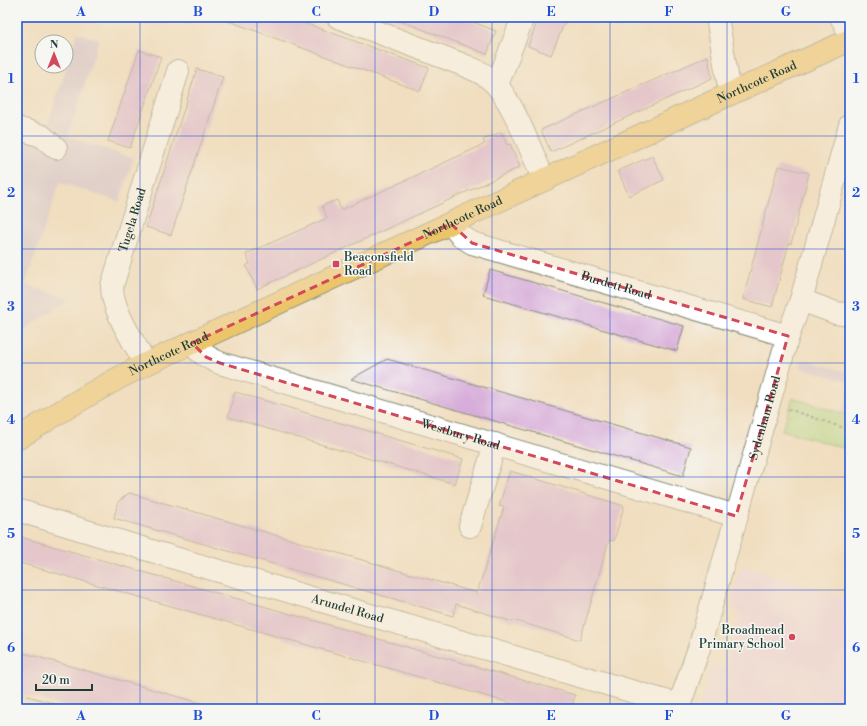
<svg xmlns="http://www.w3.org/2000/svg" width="867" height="726" font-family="'Libre Bodoni',serif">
	<rect width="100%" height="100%" fill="#f6f6f2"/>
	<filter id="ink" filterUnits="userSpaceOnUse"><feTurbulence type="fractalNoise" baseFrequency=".025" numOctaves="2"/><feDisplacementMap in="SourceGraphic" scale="8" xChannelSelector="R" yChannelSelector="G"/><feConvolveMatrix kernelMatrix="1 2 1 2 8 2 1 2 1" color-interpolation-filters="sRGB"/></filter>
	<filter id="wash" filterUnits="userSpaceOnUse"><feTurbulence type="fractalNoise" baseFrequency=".012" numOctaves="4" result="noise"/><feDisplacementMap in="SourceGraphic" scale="16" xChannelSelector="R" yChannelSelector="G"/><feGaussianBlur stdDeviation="0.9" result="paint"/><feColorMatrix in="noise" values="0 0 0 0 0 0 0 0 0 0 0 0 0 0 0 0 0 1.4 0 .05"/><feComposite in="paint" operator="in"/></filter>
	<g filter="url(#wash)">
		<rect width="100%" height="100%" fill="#f1dec0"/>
		<path fill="#edd0e8" d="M742 566 850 599V709H699L712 665 725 668 739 618 731 599Z"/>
		<path fill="#ccbed4" d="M77 33 99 39 68 137 134 158 119 202 60 182 25 285 72 298 17 334V175L33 127 49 122Z
			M802 359 850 373V382L800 368Z
			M850 386V416L842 414Z"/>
		<path fill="#abd985" stroke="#658b5c" d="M793 398 850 416V450L782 430Z"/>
		<g id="blocks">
			<path fill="#d7acd9" d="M223 17H288L429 68 420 91 223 19Z
				M394 17H460L496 31 487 54 393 18Z
				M539 17H567L551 55 528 46Z
				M139 50 161 57 130 148 108 141Z
				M708 56 712 78 551 152 541 130Z
				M197 69 223 77 171 235 146 227Z
				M501 132 507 145 510 144 520 167 257 289 246 266 250 263 246 254 327 218 322 206 337 200 341 210 485 144 483 140Z
				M652 156 664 180 629 196 618 171Z
				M778 166 809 173 791 244 789 243 772 307 743 299Z
				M490 270 684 326 677 351 483 295Z
				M387 359 691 447 683 476 351 379Z
				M235 392 463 459 455 484 228 417Z
				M510 471 624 506 614 541 609 540 580 640 513 620V622L456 604 453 616 114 518 118 502 129 493 477 593 504 507 499 506Z
				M17 536 575 695 571 709H531L17 562Z
				M17 651 207 705 206 709H73L17 693Z"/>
		</g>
	</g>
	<g filter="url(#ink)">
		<use href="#blocks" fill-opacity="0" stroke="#888e7a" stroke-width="1"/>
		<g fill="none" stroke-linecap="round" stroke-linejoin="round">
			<defs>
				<g id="minor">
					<path d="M338 17 461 64C470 68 480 71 489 78 512 96 531 152 544 180"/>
					<path d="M717 17 728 81 732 93"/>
					<path d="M841 17 850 34"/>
					<path d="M497 85 523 17"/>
					<path d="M17 128 42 136 56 148"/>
					<path id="s1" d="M451 224 461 236 472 243 788 336"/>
					<path d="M801 300 836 313 850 315"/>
					<path id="s2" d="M192 343C199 353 208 358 220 363L736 516"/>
					<path id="s3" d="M146 364C134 342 112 311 112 286L178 71"/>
					<path id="s4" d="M17 510 188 562 679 705"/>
					<path d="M470 526 495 444"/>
					<path id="s5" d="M678 709 699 648 788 336 801 300 850 125"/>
				</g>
				<g id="major">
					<path id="s6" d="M17 439C59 412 101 386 146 364L732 93 850 40"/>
				</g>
			</defs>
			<use href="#minor" stroke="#888e7a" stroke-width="24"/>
			<use href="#major" stroke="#888e7a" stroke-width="24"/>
			<path stroke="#888e7a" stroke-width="2.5" stroke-dasharray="3 3" stroke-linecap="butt" d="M788 409 850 430"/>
			<use href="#minor" stroke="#fff" stroke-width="22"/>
			<use href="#major" stroke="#edc569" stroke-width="22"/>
		</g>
	</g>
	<path d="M0 0H867V726H0ZM451 224 472 243 788 336 736 516 220 363 206 357 192 343Z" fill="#f1dec0" fill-opacity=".55" fill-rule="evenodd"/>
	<path fill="none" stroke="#d1495b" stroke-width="3" stroke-dasharray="8 5" stroke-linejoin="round" d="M451 224 472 243 788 336 736 516 220 363 206 357 192 343Z"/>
	<path fill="none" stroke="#1d4ed8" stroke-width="1" stroke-opacity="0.55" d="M140 17V709M257 17V709M375 17V709M492 17V709M610 17V709M727 17V709M17 136H850M17 249H850M17 363H850M17 477H850M17 590H850"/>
	<g fill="#d1495b" stroke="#f6f6f2" stroke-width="1.5">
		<rect x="332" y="260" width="8" height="8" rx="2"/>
		<circle cx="792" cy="637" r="4"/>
	</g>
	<g text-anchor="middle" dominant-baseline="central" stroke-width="3" stroke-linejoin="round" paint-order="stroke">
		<g font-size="12" fill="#1f3d34" stroke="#f6f6f2">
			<text stroke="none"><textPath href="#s6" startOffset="822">Northcote Road</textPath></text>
			<text stroke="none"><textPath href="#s6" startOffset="498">Northcote Road</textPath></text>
			<text stroke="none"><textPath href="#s3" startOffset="155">Tugela Road</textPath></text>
			<text stroke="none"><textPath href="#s1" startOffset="179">Burdett Road</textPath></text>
			<text stroke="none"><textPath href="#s6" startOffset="174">Northcote Road</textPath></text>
			<text stroke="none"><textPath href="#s5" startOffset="304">Sydenham Road</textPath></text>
			<text stroke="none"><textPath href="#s2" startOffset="286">Westbury Road</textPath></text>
			<text stroke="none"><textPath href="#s4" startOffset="345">Arundel Road</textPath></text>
		</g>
		<g font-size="12" fill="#1f3d34" stroke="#f6f6f2" text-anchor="start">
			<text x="344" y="257">Beaconsfield<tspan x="344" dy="14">Road</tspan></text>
			<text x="784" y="630" text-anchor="end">Broadmead<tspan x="784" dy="14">Primary School</tspan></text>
		</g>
	</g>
	<rect width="867" height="726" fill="none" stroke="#f6f6f2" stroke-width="44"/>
	<g transform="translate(54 54)"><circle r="19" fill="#f6f6f2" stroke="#a0aca6"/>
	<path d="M0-3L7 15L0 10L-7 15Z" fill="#d1495b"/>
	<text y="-6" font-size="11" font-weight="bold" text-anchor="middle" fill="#1f3d34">N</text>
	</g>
	<path d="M36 684v6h56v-6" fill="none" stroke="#1f3d34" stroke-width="2"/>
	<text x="42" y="684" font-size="12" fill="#1f3d34" stroke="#f6f6f2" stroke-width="3" paint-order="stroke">20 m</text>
	<rect x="22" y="22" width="823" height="682" fill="none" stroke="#1d4ed8" stroke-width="1.5"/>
	<g font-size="13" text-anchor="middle" font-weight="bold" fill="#1d4ed8">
		<text x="81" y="16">A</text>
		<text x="198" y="16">B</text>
		<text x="316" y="16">C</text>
		<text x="434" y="16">D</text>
		<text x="551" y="16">E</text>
		<text x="669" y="16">F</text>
		<text x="786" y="16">G</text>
		<text x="11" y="83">1</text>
		<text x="856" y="83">1</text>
		<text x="11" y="197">2</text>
		<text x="856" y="197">2</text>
		<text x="11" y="311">3</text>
		<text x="856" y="311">3</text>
		<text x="11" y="424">4</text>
		<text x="856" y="424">4</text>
		<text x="11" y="538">5</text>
		<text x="856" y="538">5</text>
		<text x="11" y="652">6</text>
		<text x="856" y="652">6</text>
		<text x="81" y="720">A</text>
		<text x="198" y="720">B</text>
		<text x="316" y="720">C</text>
		<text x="434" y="720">D</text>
		<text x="551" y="720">E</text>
		<text x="669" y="720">F</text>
		<text x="786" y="720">G</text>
	</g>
</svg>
